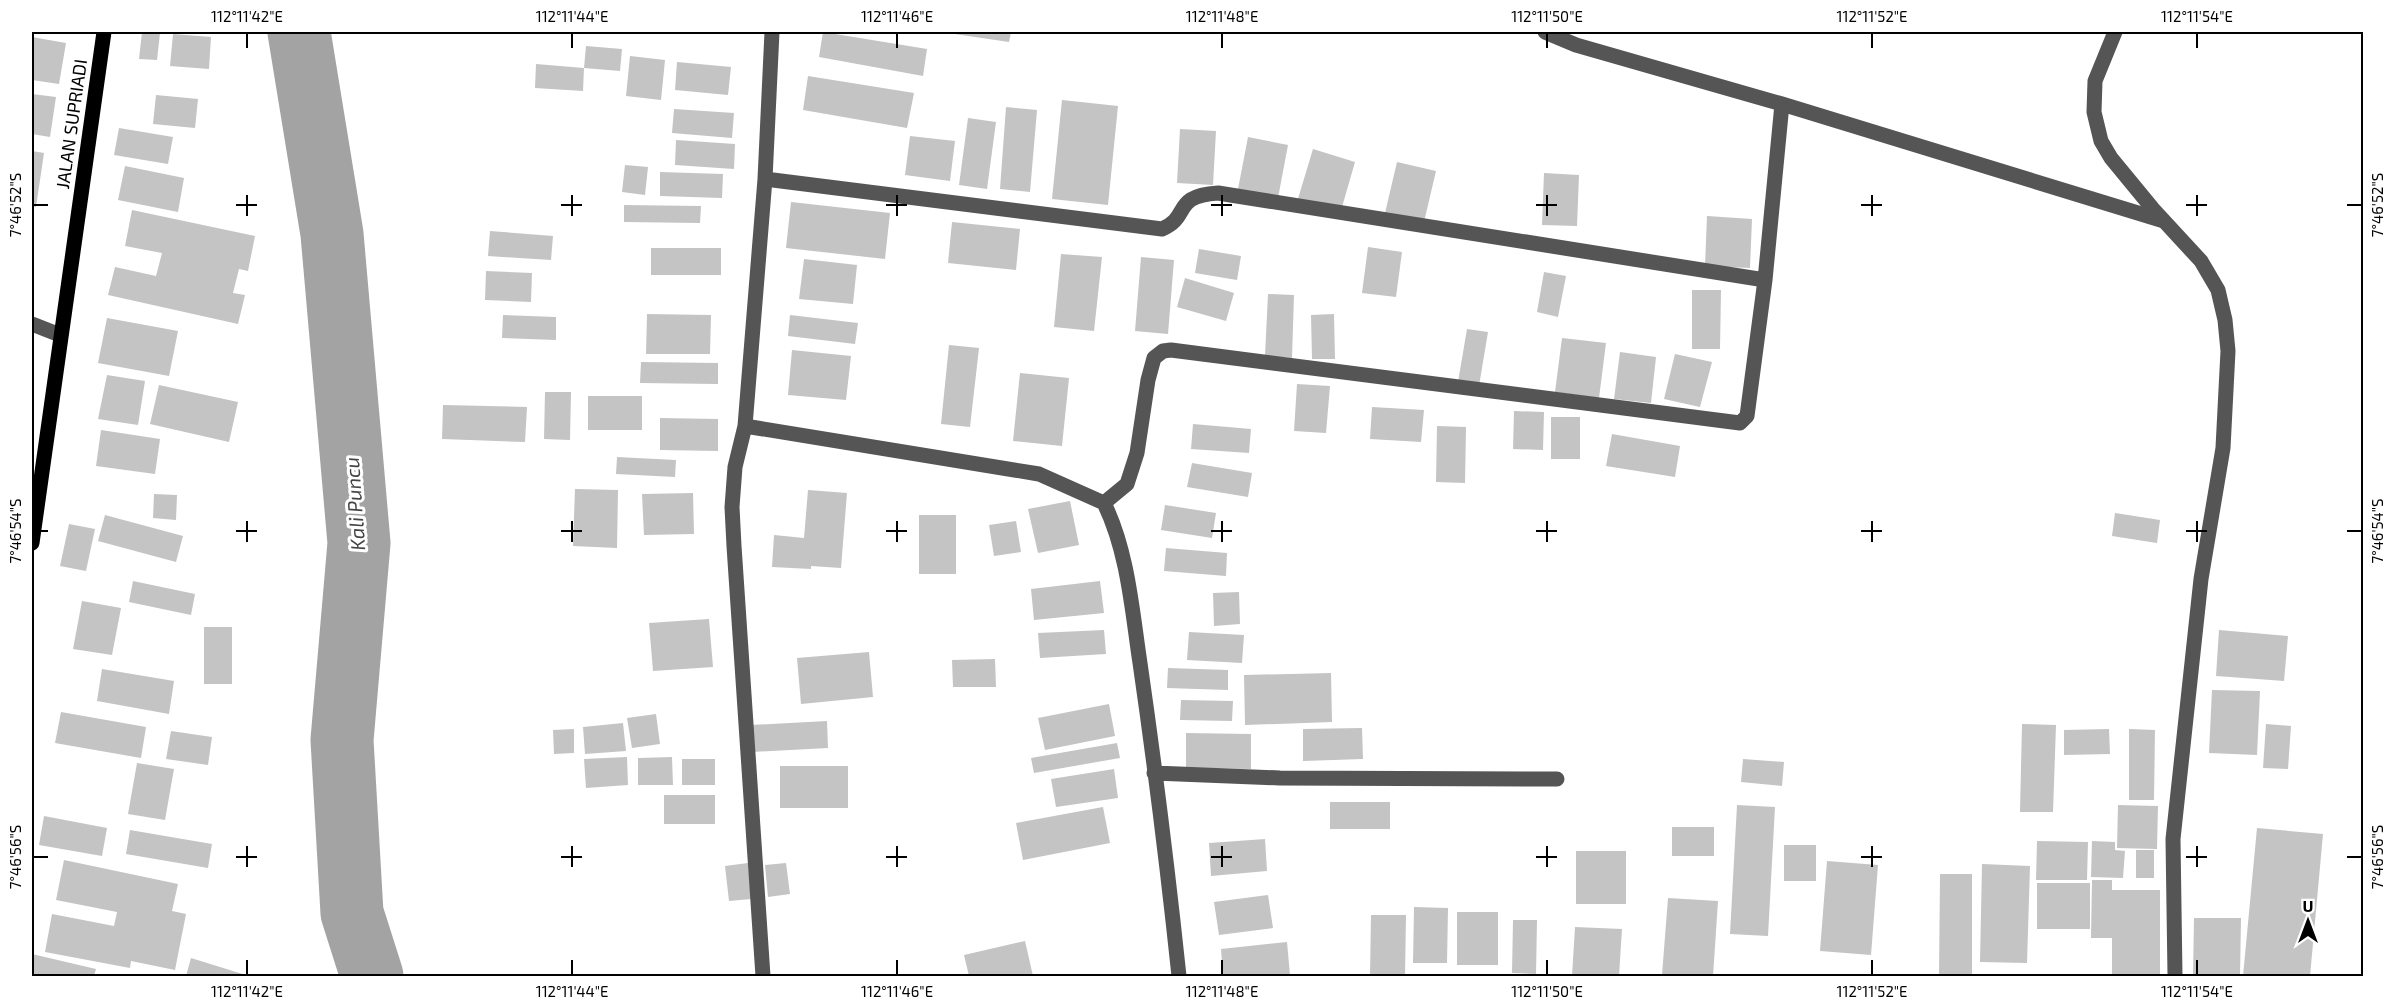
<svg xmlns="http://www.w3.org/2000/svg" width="2395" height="1008" font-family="'Exo 2',sans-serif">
	<rect width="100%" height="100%" fill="#fff"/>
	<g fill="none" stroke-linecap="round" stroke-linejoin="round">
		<path stroke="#a3a3a3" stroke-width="63" d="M299 32 332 234 359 543 342 740 352 913 372 976"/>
	</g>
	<path fill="#c4c4c4" d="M142 32 160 33 157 60 139 59Z
		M823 32 927 49 923 76 819 57Z
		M941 32H1011L1009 42Z
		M173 34 211 37 209 69 170 66Z
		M32 37 66 43 59 84 32 80Z
		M586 46 622 49 620 71 584 68Z
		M630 56 665 60 661 100 626 96Z
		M677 62 731 67 728 95 675 90Z
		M536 64 584 68 583 91 535 88Z
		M808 76 914 93 907 128 803 110Z
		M32 94 56 97 50 137 32 134Z
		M156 95 198 99 195 128 153 124Z
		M1062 100 1118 106 1108 205 1052 199Z
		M1006 107 1037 110 1030 192 1000 189Z
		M674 109 734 113 732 138 672 133Z
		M968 118 996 122 987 189 959 185Z
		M119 128 173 137 168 164 114 155Z
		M1180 129 1216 131 1213 185 1177 183Z
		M910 136 955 141 950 181 905 175Z
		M1248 137 1288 145 1278 198 1238 189Z
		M676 140 735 144 734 169 675 165Z
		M1313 149 1355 162 1340 214 1297 202Z
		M32 151 44 153 36 207 32 206Z
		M1397 162 1436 171 1424 222 1385 213Z
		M625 165 648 167 645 195 622 192Z
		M125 166 184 178 178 212 118 200Z
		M660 172 723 174 722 198 660 196Z
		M1544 173 1579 175 1577 226 1542 225Z
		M791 202 890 213 885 259 786 248Z
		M624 205 701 206 700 223 624 222Z
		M132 210 255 236 248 271 239 269 233 293 245 295 238 324 108 295 115 267 156 276 162 253 125 246Z
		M1707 216 1752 219 1750 268 1705 266Z
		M952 222 1020 229 1016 270 948 263Z
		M490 231 553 236 551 260 488 256Z
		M1368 247 1402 252 1396 297 1362 293Z
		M651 248H721V275H651Z
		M1199 249 1241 256 1237 280 1195 273Z
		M1061 254 1102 257 1094 331 1054 327Z
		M1141 257 1174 260 1168 334 1135 331Z
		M804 259 857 265 853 304 799 299Z
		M486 271 532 273 531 302 485 300Z
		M1544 272 1566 276 1558 317 1537 312Z
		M1185 278 1234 293 1226 321 1177 307Z
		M1692 290H1721L1720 349H1692Z
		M1268 294 1294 295 1292 358 1265 356Z
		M647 314 711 315 710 354H646Z
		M1334 314 1335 359H1312L1311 315Z
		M503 315 556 317V340L502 338Z
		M790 315 858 323 855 344 788 336Z
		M107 318 178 331 169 376 98 363Z
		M1467 329 1488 332 1479 386 1458 382Z
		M1562 338 1606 343 1599 398 1555 392Z
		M949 345 979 348 970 427 941 424Z
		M792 350 851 356 846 400 788 395Z
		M1620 352 1656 357 1651 403 1614 399Z
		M1675 354 1712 362 1700 407 1664 399Z
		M641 362 718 363V384L640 383Z
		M1020 373 1069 378 1062 446 1013 441Z
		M107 375 145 381 138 425 98 419Z
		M1297 384 1330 386 1326 433 1294 431Z
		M159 385 238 402 229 442 150 424Z
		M545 392H571L570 440 544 439Z
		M588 396H642V430H588Z
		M443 405 527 407 525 442 442 439Z
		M1372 407 1424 410 1421 442 1370 439Z
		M1514 411 1544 412 1543 450 1513 449Z
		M1551 417H1580V459H1551Z
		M660 418 718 419V451L660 450Z
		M1193 424 1251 429 1249 453 1191 449Z
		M1437 426 1466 427 1465 483 1436 482Z
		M101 430 160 439 155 474 96 466Z
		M1612 434 1680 446 1675 477 1606 466Z
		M617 457 676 460 675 477 616 474Z
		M1192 463 1252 473 1248 497 1187 487Z
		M575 489 618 490 617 548 573 546Z
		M808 490 847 493 841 568 811 566V569L772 567 774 535 804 538Z
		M693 493 694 534 644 535 642 494Z
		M154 494 177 495 176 520 153 518Z
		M1070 501 1079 545 1038 553 1028 509Z
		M1165 505 1216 513 1212 538 1161 530Z
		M2115 513 2160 520 2157 543 2112 536Z
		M105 515 183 536 176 562 98 541Z
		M919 515H956V574H919Z
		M1016 521 1021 552 994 556 989 525Z
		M69 524 95 529 86 571 60 566Z
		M1166 548 1227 553 1226 576 1164 571Z
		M133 581 195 594 191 615 129 602Z
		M1100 581 1104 613 1034 620 1031 589Z
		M1239 592 1240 624 1214 626 1213 593Z
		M82 601 121 608 112 655 73 649Z
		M709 619 713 667 653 671 649 623Z
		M204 627H232V684H204Z
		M1104 630 1106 654 1040 658 1038 633Z
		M2219 630 2288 636 2284 681 2216 676Z
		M1189 632 1244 635 1242 663 1187 660Z
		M869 652 873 697 801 704 797 658Z
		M995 659 996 687H953L952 660Z
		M1168 668 1228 670V690L1167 688Z
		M102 669 174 681 169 714 97 701Z
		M1331 673 1332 722 1245 725 1244 675Z
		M2212 690 2260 691 2257 755 2209 753Z
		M1181 700 1233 701 1232 721 1180 720Z
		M1109 704 1115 736 1045 750 1038 718Z
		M61 712 146 727 141 758 55 743Z
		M656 714 660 744 632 748 627 718Z
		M827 721 828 748 752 752 751 725Z
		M623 723 626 751 585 754 583 727Z
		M2022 724 2056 725 2053 812H2020Z
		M2266 724 2291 726 2288 769 2263 768Z
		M1362 728 1363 759 1303 761V729Z
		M574 729V753L554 754 553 730Z
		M2109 729 2110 754 2064 755V730Z
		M2129 729 2155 730 2154 800H2129Z
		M171 731 212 737 208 765 166 759Z
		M1186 733 1251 734V769L1186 768Z
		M1117 743 1120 758 1034 773 1031 758Z
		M627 757 628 785 586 788 584 759Z
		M672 757 673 785H638V758Z
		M682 759H715V785H682Z
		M1743 759 1784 762 1782 786 1741 782Z
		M137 763 174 769 165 820 128 814Z
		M780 766H848V808H780Z
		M1114 769 1118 798 1056 807 1051 779Z
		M664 795H715V824H664Z
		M1330 802H1390V829H1330Z
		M1737 805 1775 807 1768 936 1730 934Z
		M2118 805 2158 806 2157 849 2117 848Z
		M1103 807 1110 843 1023 860 1016 823Z
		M44 816 107 828 102 856 39 845Z
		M1672 827H1714V856H1672Z
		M2257 828 2323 834 2310 976H2243Z
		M130 830 212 844 208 868 126 854Z
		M1265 839 1267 871 1211 876 1209 843Z
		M2037 841 2088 842 2087 880H2036Z
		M2092 841 2115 842V850L2125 851 2123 878 2091 877Z
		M1784 845H1816V881H1784Z
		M2136 850H2154V878H2136Z
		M1576 851H1626V904H1576Z
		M64 860 178 884 172 911 186 914 175 970 131 961 130 968 45 952 52 914 114 926 117 912 56 900Z
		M1827 861 1878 865 1871 955 1820 951Z
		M748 863 751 899 729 901 725 866Z
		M786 863 790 894 768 897 765 865Z
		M1982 864 2030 866 2027 963 1980 962Z
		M1940 874H1972V976H1939Z
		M2092 880H2112V890H2160V976H2112V938H2091Z
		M2037 883H2090V929H2037Z
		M1268 895 1273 928 1219 935 1214 902Z
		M1668 898 1718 901 1713 976 1662 975Z
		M1414 907 1448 908 1447 963H1413Z
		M1457 912H1498V965H1457Z
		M1371 915H1406L1405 976H1370Z
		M2194 918H2241L2240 976H2193Z
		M1513 920H1537L1536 974 1512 973Z
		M1575 927 1622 929 1619 976H1572Z
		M1025 941 1033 976H969L964 955Z
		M1287 942 1290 975 1223 976 1221 949Z
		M32 954 96 969 94 976H32Z
		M191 958 249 976H186Z"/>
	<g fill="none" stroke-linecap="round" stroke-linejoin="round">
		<path stroke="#555" stroke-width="15" d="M772 32 765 179 745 426 1039 474 1104 503C1128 552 1132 610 1140 663 1155 767 1168 872 1179 976
			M1545 32 1576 45 1782 104 2164 221
			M2115 32 2095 81 2094 112 2101 141 2111 158 2153 209 2201 261 2218 290 2225 320 2228 351 2223 448 2201 579 2173 839 2175 976
			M765 179 1162 229C1191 217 1171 196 1218 193L1765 280
			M32 324 60 335
			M745 426 735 467 732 507 734 546 763 976
			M1104 503 1127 484 1137 453 1148 380 1154 358 1163 351 1171 350 1740 423 1747 416 1765 280 1782 104
			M1154 773 1280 778 1557 779"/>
		<path stroke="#000" stroke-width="15" d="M32 543 104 32"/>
	</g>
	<path fill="none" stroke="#000" stroke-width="2" d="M247 33V48M572 33V48M897 33V48M1222 33V48M1547 33V48M1872 33V48M2197 33V48M247 195V216M572 195V216M897 195V216M1222 195V216M1547 195V216M1872 195V216M2197 195V216M33 205H48M236 205H257M561 205H582M886 205H907M1211 205H1232M1536 205H1557M1861 205H1882M2186 205H2207M2347 205H2362M247 521V542M572 521V542M897 521V542M1222 521V542M1547 521V542M1872 521V542M2197 521V542M33 531H48M236 531H257M561 531H582M886 531H907M1211 531H1232M1536 531H1557M1861 531H1882M2186 531H2207M2347 531H2362M247 846V867M572 846V867M897 846V867M1222 846V867M1547 846V867M1872 846V867M2197 846V867M33 857H48M236 857H257M561 857H582M886 857H907M1211 857H1232M1536 857H1557M1861 857H1882M2186 857H2207M2347 857H2362M247 960V975M572 960V975M897 960V975M1222 960V975M1547 960V975M1872 960V975M2197 960V975"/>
	<g text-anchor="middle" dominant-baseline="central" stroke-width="6" stroke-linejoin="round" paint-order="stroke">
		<g font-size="18" fill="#000" stroke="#fff">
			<text transform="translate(71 124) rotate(-82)">JALAN SUPRIADI</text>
		</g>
		<g font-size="20" font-style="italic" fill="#444" stroke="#fff">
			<text transform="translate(354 504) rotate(-94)">Kali Puncu</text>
		</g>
	</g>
	<rect width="2395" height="1008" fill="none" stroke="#ffffff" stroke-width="66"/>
	<g transform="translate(2308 921)" stroke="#ffffff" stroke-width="4.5" paint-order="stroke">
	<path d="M0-4.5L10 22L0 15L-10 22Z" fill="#000000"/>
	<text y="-9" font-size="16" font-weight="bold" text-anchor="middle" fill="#000000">U</text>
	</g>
	<rect x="33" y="33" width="2329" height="942" fill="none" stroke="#000" stroke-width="2"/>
	<g font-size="15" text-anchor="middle" fill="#000">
		<text x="247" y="22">112°11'42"E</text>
		<text x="572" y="22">112°11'44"E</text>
		<text x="897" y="22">112°11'46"E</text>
		<text x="1222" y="22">112°11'48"E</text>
		<text x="1547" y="22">112°11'50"E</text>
		<text x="1872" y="22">112°11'52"E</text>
		<text x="2197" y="22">112°11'54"E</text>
		<text transform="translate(16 205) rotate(-90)" y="5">7°46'52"S</text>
		<text transform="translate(2378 205) rotate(-90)" y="5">7°46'52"S</text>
		<text transform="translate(16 531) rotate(-90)" y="5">7°46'54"S</text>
		<text transform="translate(2378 531) rotate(-90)" y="5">7°46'54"S</text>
		<text transform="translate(16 857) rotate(-90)" y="5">7°46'56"S</text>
		<text transform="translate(2378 857) rotate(-90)" y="5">7°46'56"S</text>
		<text x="247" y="997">112°11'42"E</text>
		<text x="572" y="997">112°11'44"E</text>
		<text x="897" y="997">112°11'46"E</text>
		<text x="1222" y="997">112°11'48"E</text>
		<text x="1547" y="997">112°11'50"E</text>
		<text x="1872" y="997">112°11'52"E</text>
		<text x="2197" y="997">112°11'54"E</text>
	</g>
</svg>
